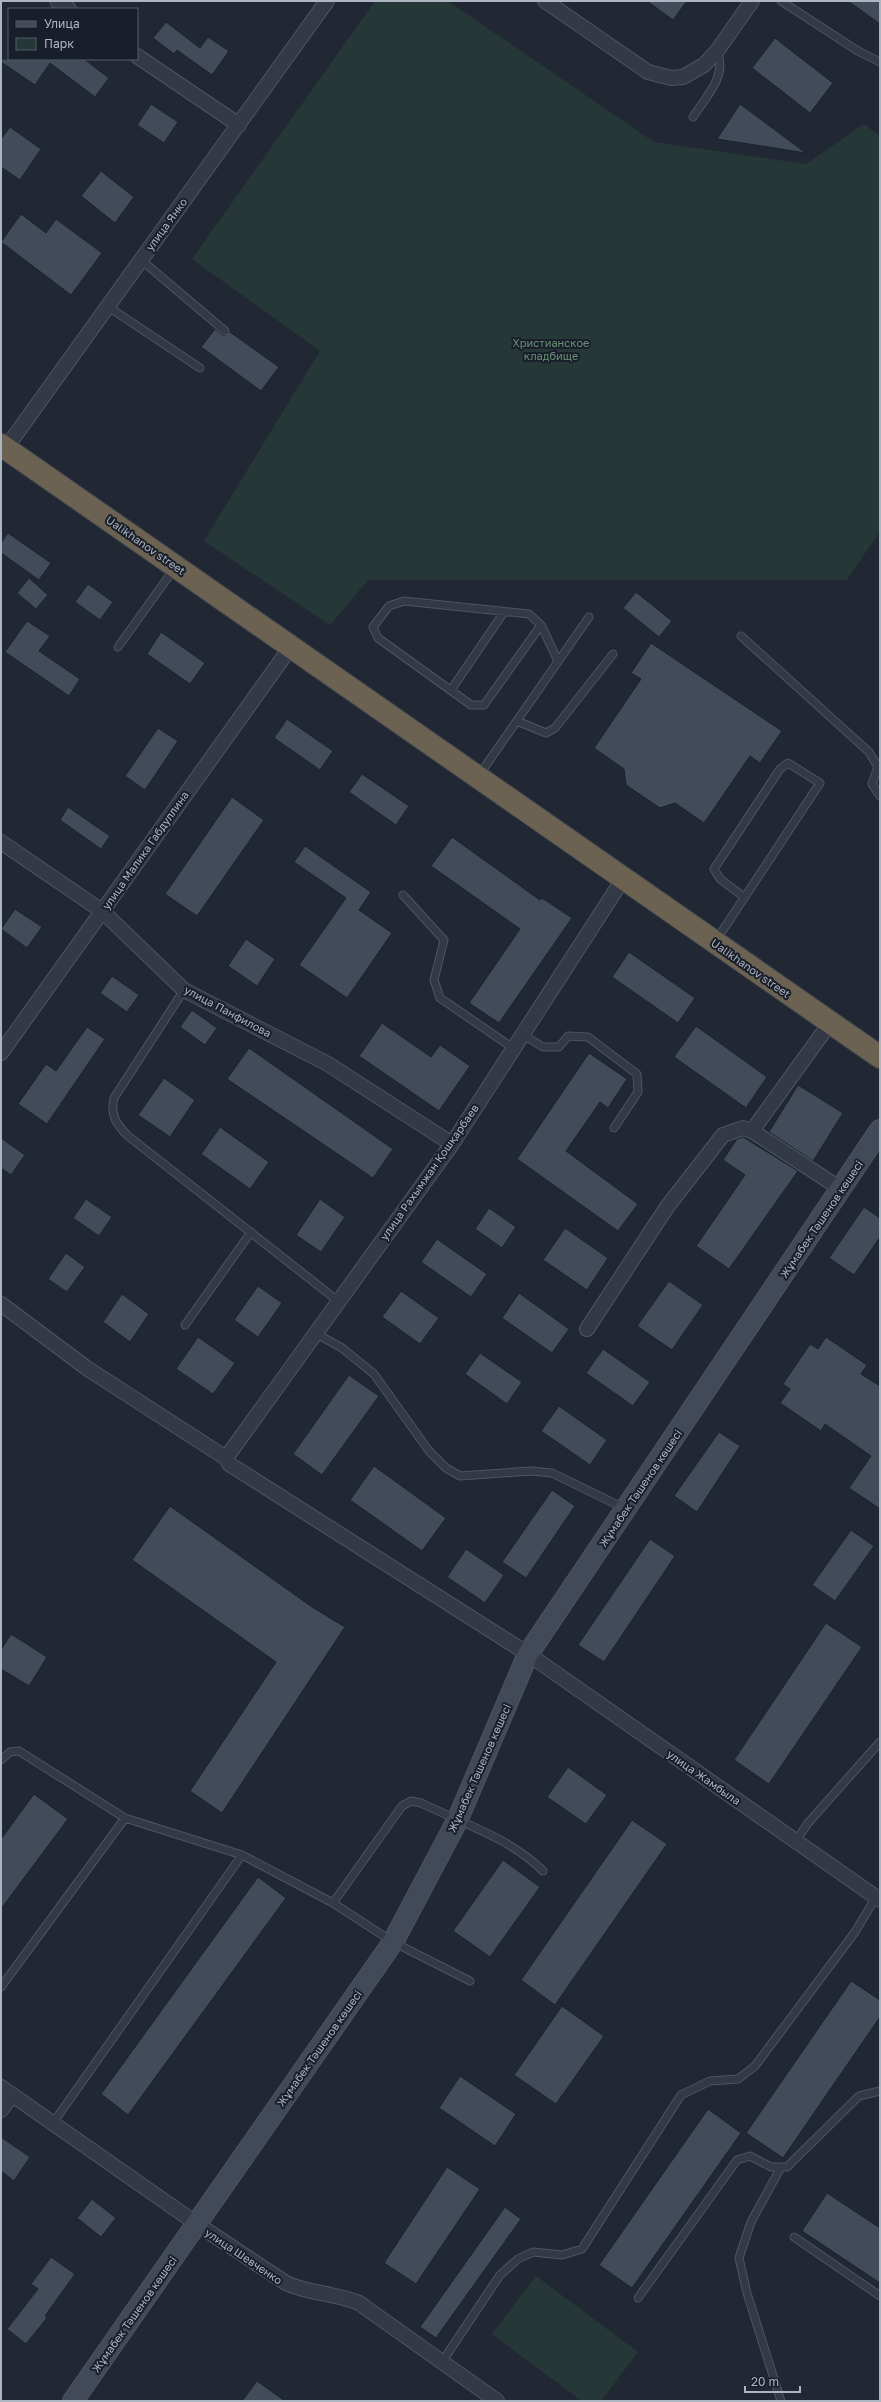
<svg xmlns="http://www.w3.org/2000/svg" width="881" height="2402" font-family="'Golos Text',sans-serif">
	<rect width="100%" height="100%" fill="#212834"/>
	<path fill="#263738" d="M375 1H448L654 142 806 164 864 124 880 136V531L847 580H368L330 625 204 541 320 351 192 259Z
		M536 2276 638 2352 601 2401H582L492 2334Z"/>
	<path fill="#424b59" stroke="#1b212c" d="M647 1H687L673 20Z
		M848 1H880V24Z
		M166 22 200 48 208 37 229 51 212 75 177 50 174 54 153 38Z
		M775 38 833 83 810 113 752 68Z
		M1 59H84L109 78 95 97 50 63 35 85 1 62Z
		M151 104 178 122 164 143 137 125Z
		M740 104 806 153 717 139Z
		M10 127 41 149 20 180 1 167V139Z
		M101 171 134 197 115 223 81 196Z
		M21 214 46 233 56 219 102 253 71 295 1 242Z
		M215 329 224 336 230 332 279 367 261 391 201 347Z
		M8 533 51 563 39 580 1 553V543Z
		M29 578 48 595 36 609 17 593Z
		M88 584 113 602 100 620 75 602Z
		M636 592 672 621 659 637 623 608Z
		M27 621 50 636 39 651 80 679 69 696 5 652Z
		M161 632 205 663 190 684 147 654Z
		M651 643 782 731 760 763 750 756 704 823 675 803 660 808 626 785 624 769 594 748 641 679 631 673Z
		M287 719 333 751 320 770 274 738Z
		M158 728 178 741 145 790 125 776Z
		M362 774 409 806 396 825 349 792Z
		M232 797 264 820 197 916 165 894Z
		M68 807 110 836 101 849 60 820Z
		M452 837 540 900 542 898 572 918 499 1023 469 1003 520 929 431 866Z
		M305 846 371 892 359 910 392 933 347 998 299 965 346 898 294 862Z
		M15 909 42 927 27 948 1 929Z
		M246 939 275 959 257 986 228 966Z
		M629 952 695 998 678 1023 612 977Z
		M112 976 139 995 127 1012 100 993Z
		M192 1010 217 1028 205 1045 180 1027Z
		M382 1023 431 1057 440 1045 470 1066 439 1111 359 1056Z
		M696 1026 767 1077 746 1108 674 1057Z
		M87 1027 105 1039 47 1124 18 1104 46 1064 56 1071Z
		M249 1048 393 1149 373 1178 227 1079Z
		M589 1053 627 1079 608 1108 600 1102 566 1151 638 1204 618 1231 517 1159Z
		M164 1078 195 1100 170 1137 138 1115Z
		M798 1085 843 1113 813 1161 769 1132Z
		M220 1127 269 1162 250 1189 201 1154Z
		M743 1137 798 1171 729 1269 696 1246 745 1175 723 1160 737 1139Z
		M1 1138 25 1155 11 1175 1 1168Z
		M86 1199 112 1217 99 1236 73 1218Z
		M320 1199 345 1217 321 1252 296 1235Z
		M864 1207 880 1218V1237L854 1275 829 1258Z
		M489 1208 516 1227 502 1248 475 1229Z
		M565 1228 608 1258 587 1290 543 1260Z
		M437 1239 487 1274 471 1297 421 1262Z
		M66 1253 85 1267 67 1292 48 1279Z
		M669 1281 703 1305 672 1350 637 1326Z
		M258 1286 282 1303 258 1337 234 1320Z
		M401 1291 439 1318 420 1344 382 1317Z
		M519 1293 569 1329 552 1353 502 1318Z
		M122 1294 149 1314 130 1342 103 1322Z
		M198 1337 235 1363 213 1394 176 1369Z
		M826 1337 867 1365 861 1374 880 1386V1509L849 1488 871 1456 825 1424 821 1431 780 1403 790 1389 783 1384 810 1344 818 1349Z
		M603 1349 650 1382 633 1406 586 1373Z
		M480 1353 522 1382 507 1404 465 1374Z
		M349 1375 379 1396 322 1475 293 1454Z
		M559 1406 607 1440 590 1465 541 1431Z
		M719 1432 740 1446 697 1512 674 1496Z
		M374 1466 446 1518 422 1551 350 1500Z
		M552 1490 575 1506 526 1578 502 1562Z
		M170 1506 312 1607 345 1627 222 1813 190 1791 276 1662 132 1560Z
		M851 1530 874 1546 835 1601 812 1585Z
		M650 1539 675 1556 604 1662 578 1645Z
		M466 1549 504 1575 485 1603 447 1577Z
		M826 1623 862 1647 769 1784 734 1760Z
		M11 1634 47 1657 29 1686 1 1669V1650Z
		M568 1767 607 1795 586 1824 547 1797Z
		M34 1794 68 1819 1 1909V1839Z
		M632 1820 667 1844 555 2005 521 1980Z
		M503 1860 540 1887 490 1957 453 1931Z
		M258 1877 286 1898 128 2115 101 2094Z
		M851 1981 880 2000V2017L783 2158 746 2133Z
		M562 2006 604 2036 556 2104 514 2075Z
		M460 2076 516 2114 495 2146 439 2108Z
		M708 2109 741 2133 632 2288 599 2265Z
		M1 2137 30 2157 14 2181 1 2171Z
		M447 2167 480 2189 416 2284 384 2263Z
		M827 2193 880 2228V2283L802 2231Z
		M92 2199 116 2218 101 2237 77 2218Z
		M505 2207 521 2219 436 2338 420 2327Z
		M51 2257 75 2274 45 2316 47 2318 26 2344 7 2329 38 2289 31 2284Z
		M257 2381 285 2401H242Z"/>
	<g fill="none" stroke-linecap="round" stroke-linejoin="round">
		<defs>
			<path id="lane" d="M781 1 858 51 880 62
				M693 117C706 97 728 75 717 51
				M140 259 225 331
				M107 306 200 368
				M541 625 484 705H471L378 638 373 627 389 606 404 601 529 614 541 625 557 659
				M741 636 869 752 878 767 872 784 880 796
				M118 647 174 569
				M451 690 504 612
				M517 721 546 733 555 728 613 654
				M482 771 589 617
				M403 895 444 940 434 980 440 998 513 1048
				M719 936 820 783 788 763 780 769 714 869 720 879 744 897
				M184 990 114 1098C110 1115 116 1124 128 1136L338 1301
				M522 1034 543 1047H559L568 1036 588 1037 637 1074 638 1092 614 1128
				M185 1325 251 1232
				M315 1333 342 1348 374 1374 429 1451 446 1468 460 1476 531 1471 552 1473 624 1508
				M1 1760 10 1752 19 1751 125 1818 242 1855 333 1903 393 1942 470 1981
				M796 1841 808 1823 880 1742
				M333 1903 402 1806 411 1801 421 1803C462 1823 510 1838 543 1871
				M1 1987 125 1818
				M53 2123 242 1855
				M780 2169 751 2222 739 2258 747 2293 781 2401
				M794 2237 880 2296
				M638 2298 737 2160 750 2156 771 2167H787L859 2096 880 2091
				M442 2362 500 2275 518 2259 533 2252 562 2255 582 2249 681 2095 710 2081 738 2079 755 2066 855 1932 876 1897"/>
			<path id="street" d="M57 1 69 9
				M545 1 648 72 671 78 683 77 704 65 717 51 752 1
				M137 56 239 125
				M6 448 327 1
				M1 842 102 911 184 990 328 1064 452 1144
				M1 1053 290 648
				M752 1131 830 1023
				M1 1304 88 1369 226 1458 229 1464 237 1469 528 1654 880 1900
				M587 1329 667 1207 723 1135 743 1128 752 1131 841 1189
				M226 1458 452 1144 623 879
				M1 2087 197 2224 286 2283C309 2294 335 2293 359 2303L497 2401
				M1 2110 12 2095"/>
			<path id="secondary" d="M73 2401 393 1942 457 1821 528 1654 880 1130"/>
			<path id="highway" d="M1 445 880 1057"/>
		</defs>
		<use href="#lane" stroke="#4e5560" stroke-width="9"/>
		<use href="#street" stroke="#4e5560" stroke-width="16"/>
		<use href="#secondary" stroke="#4e5560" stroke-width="22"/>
		<use href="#highway" stroke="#3e4550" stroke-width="24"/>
		<use href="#lane" stroke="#343a45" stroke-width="7"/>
		<use href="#street" stroke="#343a45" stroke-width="14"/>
		<use href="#secondary" stroke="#424958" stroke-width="20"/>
		<use href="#highway" stroke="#6b6251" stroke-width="22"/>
	</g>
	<g text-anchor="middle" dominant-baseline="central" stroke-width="4" stroke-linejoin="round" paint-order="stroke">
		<g font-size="11" fill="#aeb5c2" stroke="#191f2a">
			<text transform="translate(166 224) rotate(-54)">улица Янко</text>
			<text transform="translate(146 545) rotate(35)">Ualikhanov street</text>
			<text transform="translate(145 850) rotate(-55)">улица Малика Габдуллина</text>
			<text transform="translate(751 968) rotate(35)">Ualikhanov street</text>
			<text transform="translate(228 1011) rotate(28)">улица Панфилова</text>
			<text transform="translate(429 1172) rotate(-55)">улица Рахымжан Қошқарбаев</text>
			<text transform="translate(821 1219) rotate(-56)">Жұмабек Тәшенов көшесі</text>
			<text transform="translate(640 1488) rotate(-56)">Жұмабек Тәшенов көшесі</text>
			<text transform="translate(479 1768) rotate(-66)">Жұмабек Тәшенов көшесі</text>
			<text transform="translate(704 1777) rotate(35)">улица Жамбыла</text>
			<text transform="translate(319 2048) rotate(-55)">Жұмабек Тәшенов көшесі</text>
			<text transform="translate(244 2256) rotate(34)">улица Шевченко</text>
			<text transform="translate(134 2314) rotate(-55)">Жұмабек Тәшенов көшесі</text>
		</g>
		<g font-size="11" fill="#689073" stroke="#191f2a">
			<text x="551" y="342">Христианское<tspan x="551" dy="13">кладбище</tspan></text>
		</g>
	</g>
	<rect width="881" height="2402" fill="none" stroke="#aeb5c2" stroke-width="4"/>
	<rect x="8" y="8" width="130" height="52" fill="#191f2a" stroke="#555b67"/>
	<rect x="16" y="21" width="20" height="6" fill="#424958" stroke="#555b67"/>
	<text x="44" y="28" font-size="12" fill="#aeb5c2">Улица</text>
	<rect x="16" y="38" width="20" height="12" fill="#263738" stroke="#555b67"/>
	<text x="44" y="48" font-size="12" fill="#aeb5c2">Парк</text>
	<path d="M745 2386v6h55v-6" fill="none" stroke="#aeb5c2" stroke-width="2"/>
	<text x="751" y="2386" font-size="12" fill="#aeb5c2" stroke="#191f2a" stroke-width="3" paint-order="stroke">20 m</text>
</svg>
